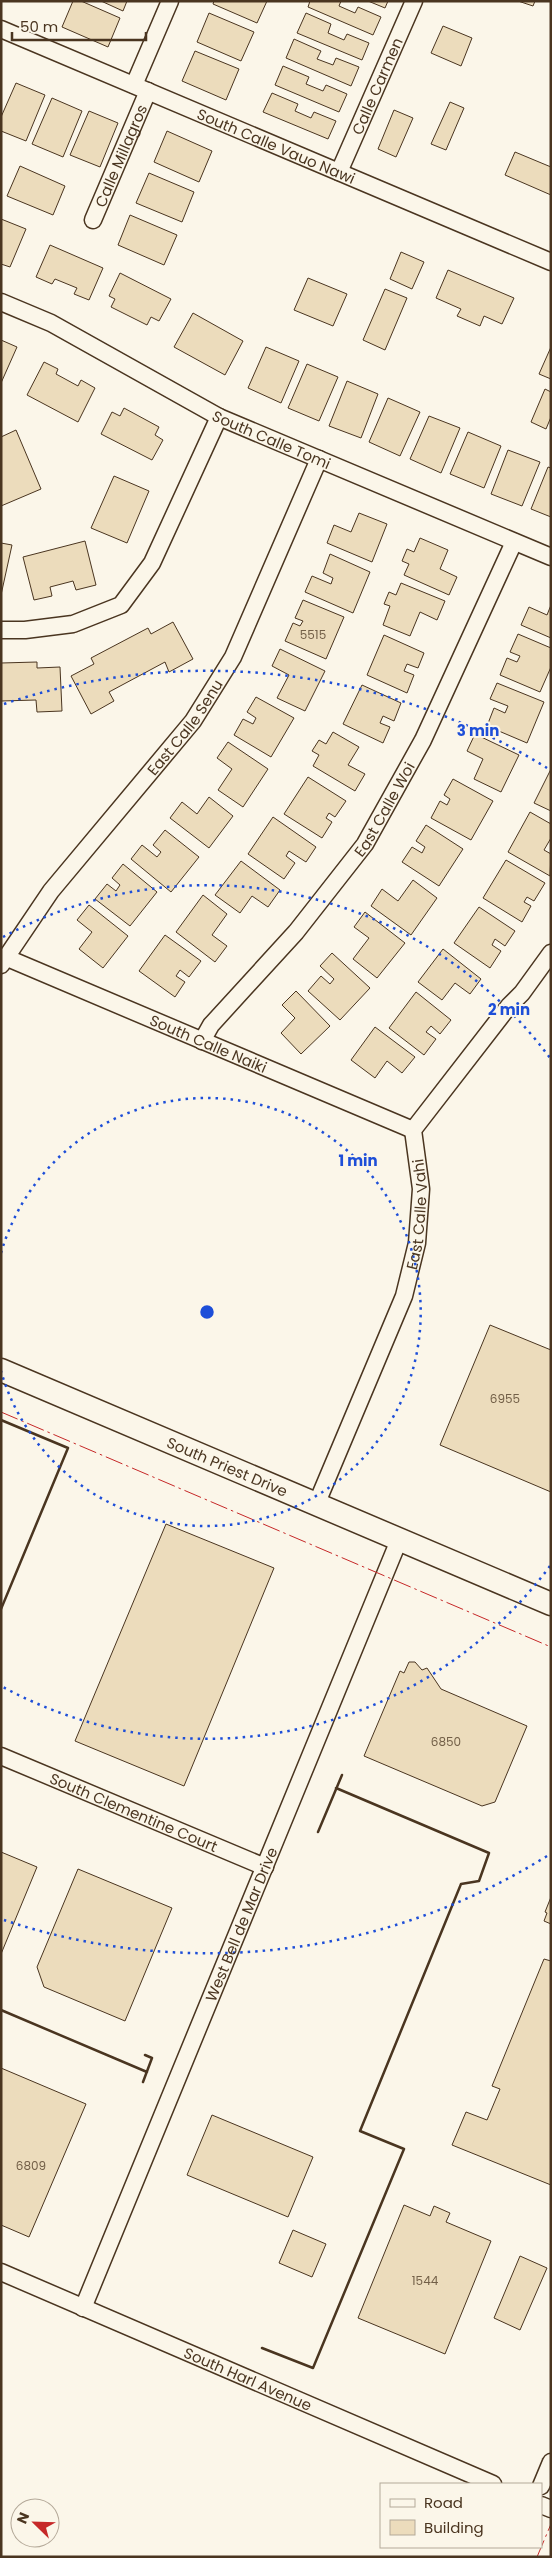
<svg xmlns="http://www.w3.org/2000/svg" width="552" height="2558" font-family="Poppins,sans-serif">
	<rect width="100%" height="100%" fill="#fbf6e9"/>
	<path fill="#ecdcbc" stroke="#4a3520" d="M73 1H81L120 18 108 47 62 27Z
		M101 1H127L123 11Z
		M214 1H267L257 23 213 4Z
		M310 1H341L339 6 355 13 358 7 381 17 373 35 308 7Z
		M368 1H388L385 8Z
		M518 1H535L533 6Z
		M209 13 254 32 241 61 197 42Z
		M306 13 331 24 328 33 344 40 347 34 369 43 362 60 297 33Z
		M443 26 472 38 461 66 431 53Z
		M294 39 321 51 317 59 333 65 336 58 359 67 351 86 286 58Z
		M195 51 239 69 226 100 182 81Z
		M283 66 309 77 306 84 323 91 326 85 347 94 339 112 275 85Z
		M16 83 45 95 26 141 1 131V117Z
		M272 93 298 104 295 111 311 118 314 112 336 121 328 139 263 112Z
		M52 98 82 111 63 157 32 144Z
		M450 102 464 108 446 150 431 144Z
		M394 110 413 118 396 157 378 149Z
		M89 111 118 123 100 167 70 155Z
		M167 131 212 151 199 182 154 162Z
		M515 152 551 167V195L505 175Z
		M20 166 65 186 53 215 7 196Z
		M149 173 194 192 182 222 136 203Z
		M130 215 177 235 164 265 118 245Z
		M1 219 26 229 10 267 1 264Z
		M50 245 103 268 89 300 74 294 77 288 55 279 52 284 36 277Z
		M401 252 424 262 412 289 390 279Z
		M448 270 514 298 502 324 484 316 480 326 457 316 461 309 436 298Z
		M120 273 171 299 159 321 151 317 147 325 111 307 115 299 109 296Z
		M308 278 347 294 333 326 294 310Z
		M385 289 407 298 385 350 363 340Z
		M193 313 243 341 225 375 174 347Z
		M1 340 17 347 1 383Z
		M266 347 299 361 281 403 248 388Z
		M551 347V379L539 374Z
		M44 362 58 369 56 374 78 386 81 380 95 388 78 422 27 395Z
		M307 364 338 377 319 421 288 408Z
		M347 381 378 394 361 438 329 426Z
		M545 389 551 392V417L546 429 531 422Z
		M388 398 420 412 400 456 369 442Z
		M124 408 159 427 155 435 163 440 152 460 101 434 112 412 120 416Z
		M429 416 460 428 441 473 410 459Z
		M16 430 41 489 1 506V437Z
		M468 432 501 446 484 488 450 474Z
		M508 450 540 462 522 506 491 494Z
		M548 467 551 468V517L531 509Z
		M114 476 149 491 127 543 91 528Z
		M359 513 387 524 372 562 327 543 334 525 351 532Z
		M420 538 448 550 440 569 457 577 449 595 404 575 409 564 402 561 407 549 414 552Z
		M85 541 96 585 76 590 73 581 50 587 52 596 34 600 23 557Z
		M1 543 12 545 1 595Z
		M330 554 370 572 353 613 305 592 312 576 331 584 333 578 323 573Z
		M401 583 445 601 437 620 420 612 410 636 383 625 390 606 384 604 389 592 396 595Z
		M303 600 344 617 326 659 285 641 293 623 300 626 303 621 295 618Z
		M551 605V638L521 625 529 607 547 615Z
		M173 622 193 659 169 672 165 662 109 692 114 701 91 714 71 676 94 664 91 658 148 628 151 634Z
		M518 634 551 648V667L540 692 500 675 507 658 517 662 520 656 510 652Z
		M384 635 424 653 418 668 407 664 404 671 414 675 407 693 367 675Z
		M280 649 325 671 305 711 277 698 289 675 272 666Z
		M37 662V668L60 667 62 711 37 712 36 700 1 701V663Z
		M497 683 544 702 527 743 487 726 494 708 505 713 508 706 490 699Z
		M362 685 401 703 394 721 383 716 380 723 390 727 383 743 343 724Z
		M256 697 294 718 271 757 234 735 243 719 253 724 256 718 247 712Z
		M333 732 359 747 348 765 365 774 355 791 313 766 319 755 312 751 319 740 326 744Z
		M475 734 519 755 501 792 474 779 483 759 467 751Z
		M228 742 268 769 243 807 218 790 232 769 217 758Z
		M551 769V811L534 803Z
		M308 777 346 801 335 817 329 813 326 818 332 822 322 838 284 814Z
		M453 779 493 801 471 840 431 818 440 801 447 805 450 799 444 795Z
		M209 797 233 816 209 848 170 818 182 802 197 814Z
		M530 812 551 824V838L544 850 551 854 550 876 508 852Z
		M273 817 316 847 306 862 289 851 286 856 295 863 284 879 248 854Z
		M426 825 463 849 439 886 402 862 412 847 422 853 425 847 416 841Z
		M165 830 199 857 171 892 131 859 142 845 157 857 161 852 153 845Z
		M506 860 545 883 534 901 527 897 524 902 531 906 522 922 483 898Z
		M241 861 280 890 268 907 252 896 240 913 215 895Z
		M123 864 157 892 130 926 95 899 107 884 116 891 120 885 112 878Z
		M413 880 437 898 411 935 371 906 382 889 398 901Z
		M203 895 227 914 212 935 227 946 215 962 176 932Z
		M89 905 128 936 103 968 79 949 92 932 77 920Z
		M479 907 515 931 505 946 495 939 492 945 501 951 490 968 454 943Z
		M365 912 405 943 377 978 353 959 369 938 354 927Z
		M165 935 201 961 189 977 180 970 176 976 185 982 175 997 139 971Z
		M443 949 481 979 470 994 455 983 442 1000 418 982Z
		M332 953 370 988 340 1020 308 991 321 976 330 984 334 979 320 966Z
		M296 991 330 1026 301 1054 281 1033 295 1018 282 1005Z
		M416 992 451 1020 440 1034 431 1026 426 1032 436 1039 424 1055 389 1028Z
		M375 1027 415 1057 402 1073 387 1061 375 1078 351 1060Z
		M490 1325 551 1350V1492L440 1445Z
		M166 1524 274 1568 184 1786 75 1741Z
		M409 1662H415L422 1670 427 1668 441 1689 527 1726 495 1802 482 1806 364 1756 400 1671 404 1673Z
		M1 1852 37 1867 1 1954Z
		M78 1869 172 1908 125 2021 44 1987 37 1967Z
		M551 1897V1924L544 1921 547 1913 545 1912Z
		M544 1959 551 1961V2185L452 2145 466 2112 487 2120 500 2089 492 2086Z
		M1 2068 86 2104 29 2237 1 2225Z
		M212 2115 313 2157 288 2217 187 2175Z
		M404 2205 430 2216 434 2206 450 2213 446 2222 491 2241 445 2354 358 2318Z
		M293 2230 326 2244 312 2277 279 2263Z
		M520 2256 547 2268 520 2330 494 2318Z"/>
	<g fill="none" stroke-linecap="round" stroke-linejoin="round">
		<defs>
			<g id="street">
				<path id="s1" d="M1 29 551 262"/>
				<path d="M134 85 170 1"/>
				<path id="s2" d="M339 172 414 1"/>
				<path id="s3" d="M93 220 148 91"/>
				<path id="s4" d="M1 302 51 323 219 417 551 557"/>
				<path d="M1 630H25L73 624 121 605 152 563 219 417"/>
				<path id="s5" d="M5 957 413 1130"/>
				<path id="s6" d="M1 965 51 891 193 721 233 657 319 459"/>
				<path id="s7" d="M202 1041 211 1025 296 932 365 844 423 740 514 542"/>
				<path id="s8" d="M316 1505 404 1296 417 1243 421 1189 413 1130 509 1006 522 993 551 953"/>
				<path id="s9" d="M1 1756 265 1867"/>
				<path id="s10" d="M1 2272 493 2484"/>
				<path id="s11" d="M83 2308 399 1540"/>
				<path d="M541 2486 551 2462"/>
				<path d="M541 2505 551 2509"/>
			</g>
			<g id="secondary">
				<path id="s12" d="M1 1370 551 1604"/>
			</g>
		</defs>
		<use href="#street" stroke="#4a3520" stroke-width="19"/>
		<use href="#secondary" stroke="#4a3520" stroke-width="25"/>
		<use href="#street" stroke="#fbf6e9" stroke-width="16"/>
		<use href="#secondary" stroke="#fbf6e9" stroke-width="22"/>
		<path stroke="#4a3520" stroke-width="2.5" d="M1 1420 68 1448 1 1609
			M318 1832 342 1775
			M1 2010 147 2072
			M143 2082 152 2058 145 2055
			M262 2348 313 2368 404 2149 360 2131 461 1884 479 1881 489 1853 336 1788"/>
		<path stroke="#c62828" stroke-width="1" stroke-dasharray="18 4 2.5 4" stroke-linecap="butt" d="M1 1412 551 1647
			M537 2557 551 2524"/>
	</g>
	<g fill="none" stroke="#1d4ed8" stroke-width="2.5" stroke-dasharray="2.5 5">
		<path d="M1 1253A214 214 0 1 1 1 1371"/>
		<path d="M550 1566A427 427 0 0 1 3 1687M3 937A427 427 0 0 1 550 1058"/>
		<path d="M547 1856A641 641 0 0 1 4 1920M4 704A641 641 0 0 1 547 768"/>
	</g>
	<g text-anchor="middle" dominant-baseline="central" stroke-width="4" stroke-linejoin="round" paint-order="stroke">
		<g font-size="12" fill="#725f47">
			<text x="313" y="634">5515</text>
			<text x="505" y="1398">6955</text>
			<text x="446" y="1741">6850</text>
			<text x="31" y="2165">6809</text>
			<text x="425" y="2280">1544</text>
		</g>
		<g font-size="15" fill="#4a3520" stroke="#fbf6e9">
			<text stroke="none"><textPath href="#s2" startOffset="94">Calle Carmen</textPath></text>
			<text stroke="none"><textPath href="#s1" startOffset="299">South Calle Vauo Nawi</textPath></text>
			<text stroke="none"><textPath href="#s3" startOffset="70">Calle Millagros</textPath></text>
			<text stroke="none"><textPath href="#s4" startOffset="304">South Calle Tomi</textPath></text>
			<text stroke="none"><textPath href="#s6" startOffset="301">East Calle Senu</textPath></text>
			<text stroke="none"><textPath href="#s7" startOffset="296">East Calle Woi</textPath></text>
			<text stroke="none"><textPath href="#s5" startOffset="221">South Calle Naiki</textPath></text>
			<text stroke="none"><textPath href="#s8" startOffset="310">East Calle Vahi</textPath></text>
			<text stroke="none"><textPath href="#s12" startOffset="246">South Priest Drive</textPath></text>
			<text stroke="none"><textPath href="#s9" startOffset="144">South Clementine Court</textPath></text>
			<text stroke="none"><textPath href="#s11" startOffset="415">West Bell de Mar Drive</textPath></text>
			<text stroke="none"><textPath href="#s10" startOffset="269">South Harl Avenue</textPath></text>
		</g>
	</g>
	<circle cx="207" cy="1312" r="8" fill="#1d4ed8" stroke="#fbf6e9" stroke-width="2.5"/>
	<g font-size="15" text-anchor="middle" font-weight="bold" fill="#1d4ed8" stroke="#fbf6e9" stroke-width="4" stroke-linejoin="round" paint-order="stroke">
		<text x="478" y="736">3 min</text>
		<text x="509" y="1015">2 min</text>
		<text x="358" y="1166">1 min</text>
	</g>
	<rect width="552" height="2558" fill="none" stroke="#4a3520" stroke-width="5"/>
	<rect x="380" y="2483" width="162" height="65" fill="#fbf6e9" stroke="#b4a999"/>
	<rect x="390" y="2499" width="25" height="8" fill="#fbf6e9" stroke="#b4a999"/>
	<text x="424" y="2508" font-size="15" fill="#4a3520">Road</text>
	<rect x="390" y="2520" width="25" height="15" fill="#ecdcbc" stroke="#b4a999"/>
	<text x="424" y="2533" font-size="15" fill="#4a3520">Building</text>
	<g transform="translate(35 2523) rotate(293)"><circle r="24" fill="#fbf6e9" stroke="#b4a999"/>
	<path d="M0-4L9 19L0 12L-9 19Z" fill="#c62828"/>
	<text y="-8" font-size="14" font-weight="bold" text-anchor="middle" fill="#4a3520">N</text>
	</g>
	<path d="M12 32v8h134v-8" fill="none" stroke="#4a3520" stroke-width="2.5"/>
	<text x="20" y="32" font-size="15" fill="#4a3520" stroke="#fbf6e9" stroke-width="4" paint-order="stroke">50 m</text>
</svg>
